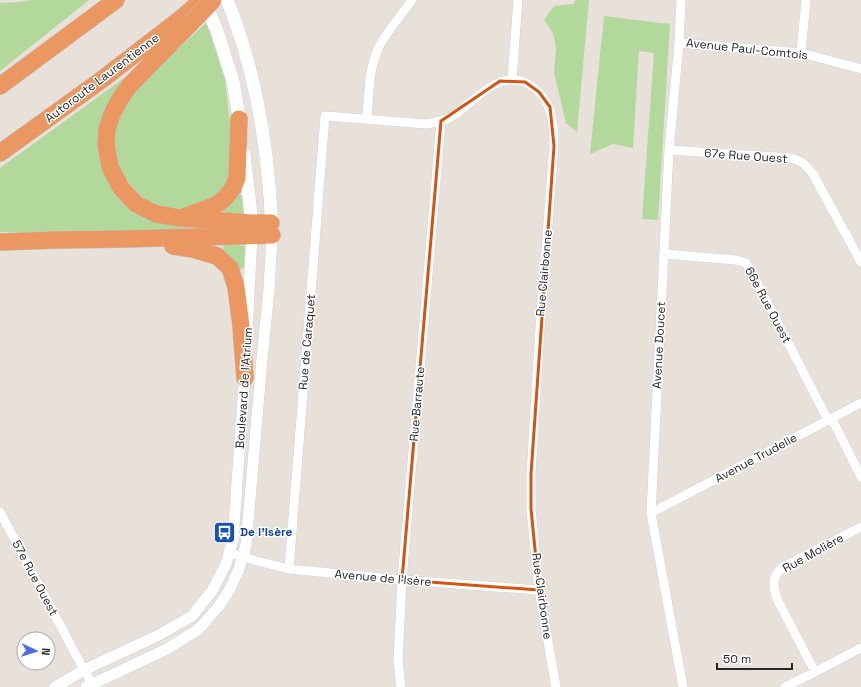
<svg xmlns="http://www.w3.org/2000/svg" width="861" height="687" font-family="'Space Grotesk',sans-serif">
	<rect width="100%" height="100%" fill="#e7e1d9"/>
	<path fill="#b3d89c" d="M32 0H89L0 71V3L18 2Z
		M575 0H589L577 132 566 123 554 73 556 48 553 33 544 20 554 6 574 4Z
		M604 16 670 24 658 220 642 219 654 53 639 51 633 148 613 144 590 154Z
		M207 22 225 80 230 122 233 173 221 195 182 209 164 208 151 204 136 195 118 171 112 136 130 93Z
		M124 78 128 83 109 108 113 186 189 225V231L0 232V168Z
		M236 194 242 195 244 214 218 216 216 210Z
		M241 242V246H245L244 267C242 269 241 270 238 269L223 251C222 241 234 243 241 242Z"/>
	<g fill="none" stroke-linecap="round" stroke-linejoin="round">
		<defs>
			<path id="minor" d="M681 0 679 43 669 150 651 513 683 687
				M679 43 801 53 861 69
				M801 53 806 0
				M512 79 518 0
				M367 119C369 94 368 66 381 43 390 28 402 14 412 0
				M669 150 791 158C803 162 805 164 813 174L861 262
				M664 254 736 260 746 263 752 273 828 420
				M832 419 861 477
				M0 512 84 670 94 687
				M651 513 861 403
				M230 553 257 561 289 569 402 580 539 590
				M289 569 325 116 427 124C437 122 447 120 456 114 475 100 497 72 524 82 527 83 531 86 534 88 553 102 554 125 554 146L540 328 531 474V509L539 590 556 687
				M815 672 777 599C773 586 771 577 783 567L861 527
				M401 687 398 661 402 580 441 121
				M785 687 815 672 861 648"/>
			<path id="tertiary" d="M247 331 252 235
				M55 687 84 670 159 635 192 616 212 591 226 564 233 539 245 372
				M86 687 167 649 199 629 219 606 230 589 239 569 246 545 262 359 269 290 272 235"/>
			<path id="secondary" d="M204 0 217 31 233 81 241 129
				M227 0C257 73 269 153 272 232
				M244 154 252 223V232"/>
			<path id="motorway" d="M190 24 130 85 120 99 112 114 107 129 106 144 110 167 121 188 136 204 156 214 180 218 252 223H271
				M0 86 116 0
				M0 153 100 81 183 17 202 0
				M186 216 211 207 219 203 226 197 233 188 237 178 239 119
				M0 242 55 240 123 239 272 235
				M173 246 193 249 217 256 230 268 236 287 241 326 245 378"/>
		</defs>
		<use href="#minor" stroke="#cfd2de" stroke-width="10"/>
		<use href="#tertiary" stroke="#cfd2de" stroke-width="12"/>
		<use href="#secondary" stroke="#cfd2de" stroke-width="14"/>
		<use href="#motorway" stroke="#c2c2c2" stroke-width="18"/>
		<use href="#minor" stroke="#fff" stroke-width="9"/>
		<use href="#tertiary" stroke="#fff" stroke-width="11"/>
		<use href="#secondary" stroke="#fff" stroke-width="13"/>
		<use href="#motorway" stroke="#ea9762" stroke-width="17"/>
		<defs>
			<path id="motorway-bridge" d="M190 24 213 0"/>
		</defs>
		<use href="#motorway-bridge" stroke="#c2c2c2" stroke-width="18" stroke-linecap="butt"/>
		<use href="#motorway-bridge" stroke="#ea9762" stroke-width="17"/>
	</g>
	<path fill="none" stroke="#d5540f" stroke-width="3" stroke-linejoin="round" d="M500 81 525 82 539 92 550 107 554 146 531 474V509L539 590 402 580 441 121Z"/>
	<defs>
		<symbol id="bus-square" viewBox="-11 -11 22 22"><rect x="-9" y="-9" width="18" height="18" rx="4" fill="#1a4fb4" stroke="#fff"/><path d="M-5-6H5V4H4V6H2V4H-2V6H-4V4H-5ZM-3.5-4V0h7V-4ZM-3.5 1.2v1.5H-2V1.2ZM2 1.2v1.5H3.5V1.2Z" fill="#fff"/></symbol>
	</defs>
	<g fill-rule="evenodd">
		<use href="#bus-square" x="212" y="520" width="25" height="25"/>
	</g>
	<g text-anchor="middle" dominant-baseline="central" stroke-width="3" stroke-linejoin="round" paint-order="stroke">
		<g font-size="12" fill="#262626" stroke="#fff">
			<text transform="translate(747 49) rotate(6)">Avenue Paul-Comtois</text>
			<text transform="translate(102 78) rotate(-37)">Autoroute Laurentienne</text>
			<text transform="translate(746 156) rotate(4)">67e Rue Ouest</text>
			<text transform="translate(544 273) rotate(-85)">Rue Clairbonne</text>
			<text transform="translate(768 305) rotate(62)">66e Rue Ouest</text>
			<text transform="translate(307 342) rotate(-85)">Rue de Caraquet</text>
			<text transform="translate(659 345) rotate(-87)">Avenue Doucet</text>
			<text transform="translate(244 388) rotate(-86)">Boulevard de l'Atrium</text>
			<text transform="translate(417 404) rotate(-85)">Rue Barraute</text>
			<text transform="translate(756 458) rotate(-28)">Avenue Trudelle</text>
			<text transform="translate(813 553) rotate(-29)">Rue Molière</text>
			<text transform="translate(35 578) rotate(62)">57e Rue Ouest</text>
			<text transform="translate(383 578) rotate(5)">Avenue de l'Isère</text>
			<text transform="translate(542 596) rotate(82)">Rue Clairbonne</text>
		</g>
		<g font-size="12" font-weight="bold" fill="#164399" stroke="#fff" text-anchor="start">
			<text x="240" y="532">De l'Isère</text>
		</g>
	</g>
	<g transform="translate(36 651) rotate(94)"><circle r="19" fill="#ffffff" stroke="#a8a8a8"/>
	<path d="M0-3L7 15L0 10L-7 15Z" fill="#4b6de3"/>
	<text y="-6" font-size="11" font-weight="bold" text-anchor="middle" fill="#262626">N</text>
	</g>
	<path d="M717 663v6h75v-6" fill="none" stroke="#262626" stroke-width="2"/>
	<text x="723" y="663" font-size="12" fill="#262626" stroke="#ffffff" stroke-width="3" paint-order="stroke">50 m</text>
</svg>
